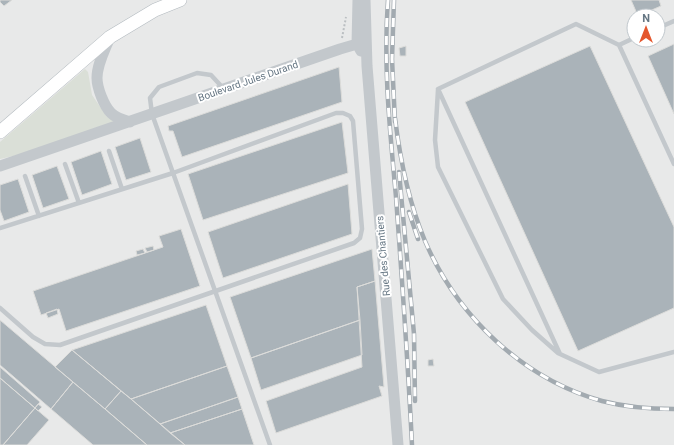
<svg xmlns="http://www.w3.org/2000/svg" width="674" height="445" font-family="Roboto,sans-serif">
	<rect width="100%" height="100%" fill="#fafaf8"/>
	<path fill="#e8e9e9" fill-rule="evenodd" d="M0 0H674V445H0ZM634 16H658V40H634Z"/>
	<path fill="#dadfd7" d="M85 69 88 72 92 95 107 117 123 122 35 151 0 159V142Z"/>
	<path fill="#aab3b9" stroke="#dcdcda" d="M0 0H12L4 6 0 2Z
		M631 0H659L661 6 638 16Z
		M674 44V114L648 56Z
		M406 46V56H400L399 48Z
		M590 46 674 227V308L578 351 465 102Z
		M339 67 342 102 182 157 173 131H169L168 126Z
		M342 122 348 173 203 220 188 174Z
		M140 138 151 172 126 180 115 147Z
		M101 151 112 184 82 195 71 162Z
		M57 166 69 199 43 208 32 175Z
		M18 179 29 212 4 221 0 210V185Z
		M348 184 352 234 223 278 208 232Z
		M181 229 200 286 66 331 59 309 41 315 33 291 163 247 159 236Z
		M153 246 154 250 147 252 145 248Z
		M143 249 145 253 137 255 136 251Z
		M372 249 375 281 357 287 360 320 251 358 230 297Z
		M375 281 384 387 379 386 382 396 276 433 266 401 362 367 357 287Z
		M206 305 227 366 131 399 72 350Z
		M57 309 58 314 48 318 46 313Z
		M0 320 73 382 51 409 0 365Z
		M360 320 362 355 261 390 251 358Z
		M72 350 121 391 105 409 55 367Z
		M433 359 434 366H428V360Z
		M227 366 238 397 160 424 131 399Z
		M0 367 40 402 35 408 0 378Z
		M0 378 35 408 3 445H0Z
		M73 382 105 409 147 445H93L51 409Z
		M121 391 131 399 185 445H147L105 409Z
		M238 397 242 409 170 433 160 424Z
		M38 404 42 407 38 411 35 408Z
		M35 408 49 420 27 445H3Z
		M242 409 254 445H185L170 433Z"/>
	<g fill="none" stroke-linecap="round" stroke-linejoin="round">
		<defs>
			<path id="secondary" d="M0 132 110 37 155 10 180 0"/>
		</defs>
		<use href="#secondary" stroke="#b3babf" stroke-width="14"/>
		<path stroke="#bbbfc2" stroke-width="2" stroke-dasharray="2 2" stroke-linecap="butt" d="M342 38 346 17"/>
		<path stroke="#c3c8cc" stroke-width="4.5" d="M658 28 674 21
			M634 38 619 45 674 164
			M619 45 576 24 438 89 560 354 599 372 674 352
			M223 88 211 75 197 73 159 87 150 98 152 114 270 445
			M438 90 435 140 438 167 503 299 532 330 558 353
			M109 151 122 189
			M65 164 79 203
			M25 176 39 216
			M0 228 173 173 336 113H343L350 116 353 121 362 229 360 238 354 243 60 345 45 344 33 337 0 308"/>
		<path stroke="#c3c8cc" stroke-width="11" d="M358 0 357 44 361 51
			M365 0 367 66 398 445
			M110 37C105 50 97 64 97 78 97 88 104 106 111 113 116 118 123 120 130 122
			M0 166 340 49 357 44H366"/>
		<use href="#secondary" stroke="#fff" stroke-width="13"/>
		<defs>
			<path id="rail" d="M388 0C383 66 390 131 396 197 402 279 408 362 412 445
				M394 0 392 59 395 122
				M395 118C400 159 409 203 425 241 457 316 523 379 602 401 625 407 650 409 674 409
				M399 172 414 334 415 401
				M409 212 418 239"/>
		</defs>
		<use href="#rail" stroke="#a2aab0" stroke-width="4.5"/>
		<use href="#rail" stroke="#fff" stroke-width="3" stroke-dasharray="9" stroke-linecap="butt"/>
	</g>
	<g text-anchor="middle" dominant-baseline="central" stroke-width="4" stroke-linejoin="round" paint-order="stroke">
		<g font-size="10" fill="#657683" stroke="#fff">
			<text transform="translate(248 81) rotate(-19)">Boulevard Jules Durand</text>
			<text transform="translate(383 256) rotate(-95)">Rue des Chantiers</text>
		</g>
	</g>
	<g transform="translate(646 28)"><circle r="19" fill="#ffffff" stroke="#c1c8cd"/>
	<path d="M0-3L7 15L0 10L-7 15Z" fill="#e4572e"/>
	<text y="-6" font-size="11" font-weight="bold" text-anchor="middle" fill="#657683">N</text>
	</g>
</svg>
